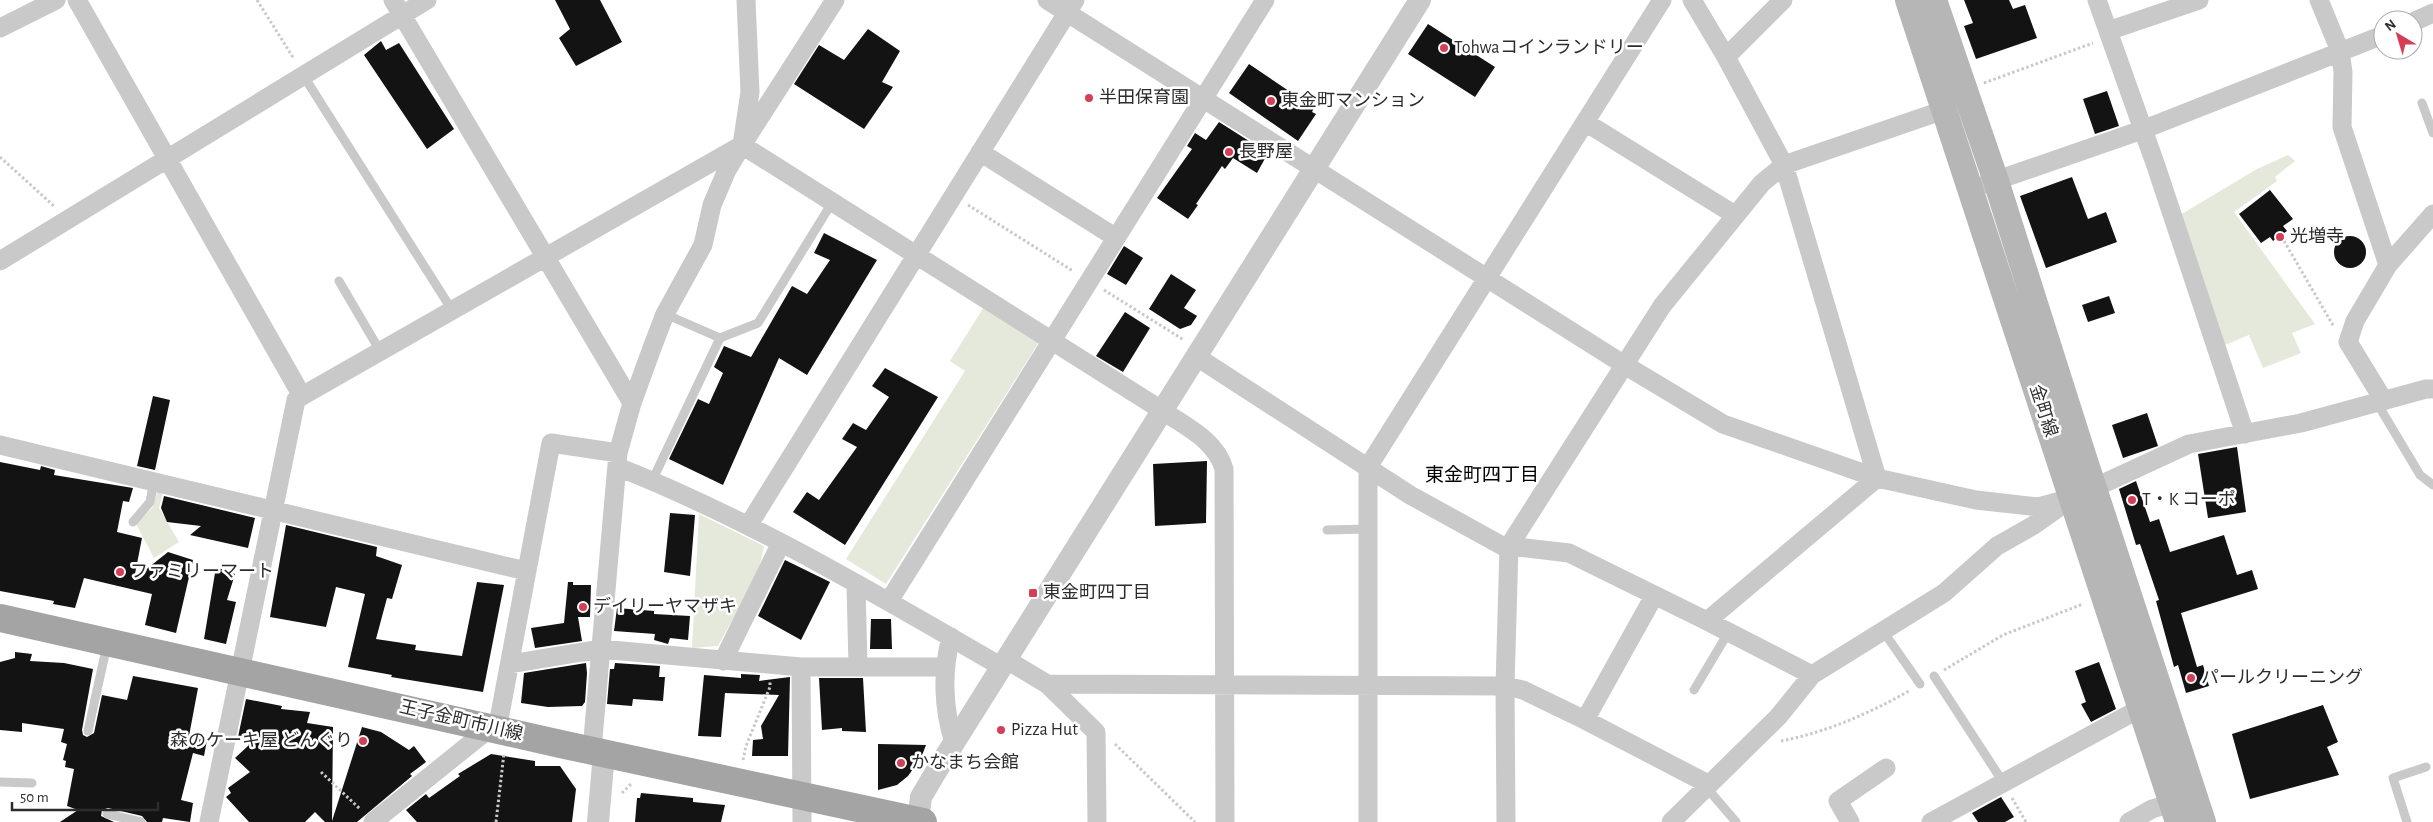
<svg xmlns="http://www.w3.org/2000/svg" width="2433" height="822" font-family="'Alegreya Sans','Noto Sans JP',sans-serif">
	<rect width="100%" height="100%" fill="#fff"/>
	<path fill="#e4e9db" d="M2288 155 2295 161 2275 177 2277 181 2234 212 2315 324 2292 333 2301 353 2263 368 2249 335 2225 345 2180 215 2257 169Z
		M984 307 1039 342 886 584 846 559 965 371 950 361Z
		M158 488 164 489 159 508 179 542 154 558 136 524 153 507Z
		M699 514 764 546 758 574 718 646 692 648Z"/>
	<path fill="#131313" d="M555 0H600L622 42 576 66 559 38 570 29Z
		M1964 0H2009L2013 9 2025 5 2037 38 1976 59 1964 26 1973 23Z
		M1428 24 1495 67 1475 97 1408 54Z
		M868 29 900 51 882 82 893 87 864 129 794 84 819 45 844 60Z
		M381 41 386 50 399 43 454 129 427 149 364 55Z
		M1249 64 1314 108 1312 112 1316 114 1298 141 1229 93Z
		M2107 91 2119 126 2095 134 2083 99Z
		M1219 122 1268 153 1257 173 1233 158 1225 169 1222 166 1196 204 1198 205 1188 219 1157 198 1192 149 1187 146 1195 133 1206 140Z
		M2072 177 2088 219 2106 212 2117 242 2046 268 2020 196Z
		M2270 190 2293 219 2283 226 2287 231 2273 241 2270 237 2261 243 2239 214Z
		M824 233 877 260 807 375 779 358 723 485 669 459 698 399 709 404 723 373 714 367 724 346 751 357 792 286 807 294 830 260 814 253Z
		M2334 252a16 16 0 1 1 32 0a16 16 0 1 1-32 0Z
		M1124 246 1143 258 1126 285 1107 274Z
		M1171 274 1196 290 1184 308 1197 316 1191 325 1180 329 1149 309Z
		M2109 296 2115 313 2088 322 2082 305Z
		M1125 312 1150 328 1123 372 1096 356Z
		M885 368 938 397 845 545 793 512 807 492 819 500 857 447 842 439 853 423 866 430 889 397 872 386Z
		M153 396 170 400 155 470 137 466Z
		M2147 413 2158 446 2123 458 2112 425Z
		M2237 447 2246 512 2208 518 2198 454Z
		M1207 461 1206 523 1155 526 1153 464Z
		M0 462 40 470 41 466 55 470 54 475 133 488 129 502 123 501 117 532 142 538 134 579 168 552 193 560 176 633 145 625 152 594 84 578 75 608 53 604 54 601 0 591Z
		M2136 481 2150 522 2159 519 2170 552 2224 535 2237 575 2252 570 2258 589 2181 613 2197 667 2203 665 2209 686 2186 693 2178 665 2174 667 2156 601 2159 600 2140 544 2136 545 2119 489Z
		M164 496 255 518 248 548 190 535 201 526 167 522 161 508Z
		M670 513 695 515 690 576 664 572Z
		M286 525 377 547 376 556 402 565 392 599 387 598 376 639 416 645 415 650 462 656 477 582 504 585 483 692 391 677 392 675 348 667 365 594 336 587 326 627 270 617Z
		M785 560 830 582 801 640 758 616Z
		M216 567 235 574 227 600 236 602 226 644 204 639Z
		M568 582H573V585H591L590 617H578L582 641 535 648 531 628 564 623Z
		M617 608 654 611V614L690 616 688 640 670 638 668 644 654 640 655 634 614 631Z
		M871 619H891L892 649H870Z
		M15 652 32 654 30 661 64 663 93 669 82 730 83 735 87 737 94 733 102 695 127 700 133 676 198 688 189 736 207 740 204 756 193 753 181 800 193 803 190 822 163 818 162 822H147L142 816 108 808 102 810 101 816 114 822H60L78 810 67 806 74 769 65 767 66 761 63 760 67 744 61 742 64 729 22 723V732L0 730V662L15 658Z
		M2099 662 2116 709 2091 722 2081 704 2086 702 2075 671Z
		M586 663 587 673 585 702 582 706 548 707 521 703 524 673Z
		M615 663 660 666 659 677H665L663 701 633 699 632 706 607 704 610 669H614Z
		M741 674 760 675 759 681 790 677 788 756H752L753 740 763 739 761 726 779 695 725 693 721 737 698 736 704 675 741 678Z
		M819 678H863L866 732 842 731V728L822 730Z
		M246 699 282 706 281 709 310 712 307 723 333 727 332 821 362 727 381 732 409 750 414 746 426 762 410 774 412 776 357 822H325L315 812 305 822H249L226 797 231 793 228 788 250 772 235 758 249 745 238 737Z
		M2323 705 2338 742 2327 747 2339 775 2250 799 2232 734Z
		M878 744 926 745 921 758 908 776 897 785 878 790Z
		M491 754 535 761V766H560L576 789 572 822H417L406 810 426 794 429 798 460 776 458 774Z
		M641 793 693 798V802L725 805 721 822H635L637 798H640Z
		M2001 797 2014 817 2005 822H1978L1972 813Z"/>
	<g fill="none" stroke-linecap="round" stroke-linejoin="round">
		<path stroke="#c9c9c9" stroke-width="3" stroke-dasharray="2.5 2.5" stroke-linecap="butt" d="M257 0 294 59
			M1984 83 2093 43
			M0 157 55 207
			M968 205 1073 271
			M2284 241 2334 327
			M1104 290 1184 340
			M1944 670 2003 635 2083 604
			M1781 741C1827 732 1868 714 1909 691
			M1115 744 1195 822
			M743 760 746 746 770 687V681
			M321 772 360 809
			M622 793 632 783
			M2012 798 2026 822
			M496 822 504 753"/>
		<path stroke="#c9c9c9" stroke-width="9" d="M303 75 452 310
			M2422 103 2433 133
			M339 281 380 351
			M665 314 720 338
			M2377 403 2420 475 2433 485
			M652 481 720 338 758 323 833 201
			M133 522 150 502 154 481
			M1327 530 1367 529
			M1883 631 1920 684
			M1934 676 2003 782
			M1694 690 1728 633
			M88 731 107 645
			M0 782 32 783
			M1706 787 1736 822
			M107 814 141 822
			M2407 822 2393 778 2426 767"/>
		<path stroke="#c9c9c9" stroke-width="19" d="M77 0 302 396 296 400 209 822
			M393 0 632 403
			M1047 0 1623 364 1723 424 1877 478 1976 500 2038 507 2072 498
			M2097 0 2156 166 2245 434
			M2319 0 2340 51 2343 72 2342 127 2388 265
			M2413 22 2433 13
			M0 28 56 0
			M2108 31 2199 0
			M1726 57 1783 0
			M1585 122 1735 215
			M742 145 1163 411C1186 427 1216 440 1224 469L1225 822
			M980 152 1115 237
			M1986 184 2142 130 2383 35
			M0 261 427 0
			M1197 357 1410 495 1508 549
			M302 396 742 145 835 0
			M2384 401 2348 342 2355 321 2388 265 2433 214
			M0 445 526 571
			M618 467C752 520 877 595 1002 667
			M748 526 1075 0
			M1509 546 1569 553 1707 621 1877 478 1784 165 1726 57 1692 0
			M856 585 858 666
			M889 601 1265 0
			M1707 621 1812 675
			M951 637C942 671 943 709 954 742
			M1007 660 1047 684 1096 732 1097 822
			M723 661 781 543
			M510 664 600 649 801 667H945
			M801 667 802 822
			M1047 684 1505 686 1523 690 1585 720 1708 784
			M1585 720 1654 596
			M497 730 551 443 618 453
			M592 750 618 453 632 403 652 348 665 314 703 245 712 205 727 170 742 145 750 92 746 0
			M373 822 490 728
			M1368 822V467L1662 0
			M1506 822 1505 686 1509 546 1662 306 1762 183 1784 165 1944 110
			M1671 822 1778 717 1812 675 1944 593 1997 546 2034 525 2072 498 2189 444 2301 423 2426 389H2433
			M1850 822 1838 801 1886 768
			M1931 822 2141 708
			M2129 822 2152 809 2172 803"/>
		<path stroke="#c9c9c9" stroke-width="22" d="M918 821 921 797 940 765 1420 0
			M598 822 604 753"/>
		<path stroke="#b6b6b6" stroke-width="26" d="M1908 0 2178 822
			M1934 0 1996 181 2085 461 2203 822"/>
		<path stroke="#a4a4a4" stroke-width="28" d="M0 618 565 745 923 822"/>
	</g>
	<g fill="#d43e57" stroke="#fff" stroke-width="2">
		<circle cx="1444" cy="48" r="5"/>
		<circle cx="1089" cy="98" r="5"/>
		<circle cx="1271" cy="101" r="5"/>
		<circle cx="1229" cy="152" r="5"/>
		<circle cx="2280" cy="237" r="5"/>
		<circle cx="2132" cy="500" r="5"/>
		<circle cx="120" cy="572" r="5"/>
		<rect x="1028" y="588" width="10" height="10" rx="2.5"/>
		<circle cx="583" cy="607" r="5"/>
		<circle cx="2191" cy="678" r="5"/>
		<circle cx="1001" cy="730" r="5"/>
		<circle cx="363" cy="741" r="5"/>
		<circle cx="901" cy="763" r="5"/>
	</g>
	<g text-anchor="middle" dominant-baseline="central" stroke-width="5" stroke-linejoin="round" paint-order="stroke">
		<g font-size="18" fill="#2c2c2c" stroke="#fff" text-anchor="start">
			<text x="1454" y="48">Tohwaコインランドリー</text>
			<text x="1099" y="98">半田保育園</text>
			<text x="1281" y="101">東金町マンション</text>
			<text x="1239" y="152">長野屋</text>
			<text x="2290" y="237">光増寺</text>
			<text x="2142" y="500">T・K コーポ</text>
			<text x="130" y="572">ファミリーマート</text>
			<text x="1043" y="593">東金町四丁目</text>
			<text x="593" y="607">デイリーヤマザキ</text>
			<text x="2201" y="678">パールクリーニング</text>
			<text x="1011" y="730">Pizza Hut</text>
			<text x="353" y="741" text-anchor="end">森のケーキ屋 どんぐり</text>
			<text x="911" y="763">かなまち会館</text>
		</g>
		<g font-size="18" fill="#2c2c2c" stroke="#fff">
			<text transform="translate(2043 411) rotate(72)">金町線</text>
			<text transform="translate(461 721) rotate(13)">王子金町市川線</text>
		</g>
		<g font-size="19" fill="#000" stroke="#fff">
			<text x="1482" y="475">東金町四丁目</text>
		</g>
	</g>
	<g transform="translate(2398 35) rotate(322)"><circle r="24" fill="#ffffff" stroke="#ababab"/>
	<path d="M0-4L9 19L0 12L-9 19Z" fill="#d43e57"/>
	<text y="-8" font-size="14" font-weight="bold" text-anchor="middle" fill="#2c2c2c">N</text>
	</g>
	<path d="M12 802v8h146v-8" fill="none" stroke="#2c2c2c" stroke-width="2.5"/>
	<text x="20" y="802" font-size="15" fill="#2c2c2c" stroke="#ffffff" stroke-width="4" paint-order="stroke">50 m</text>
</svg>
